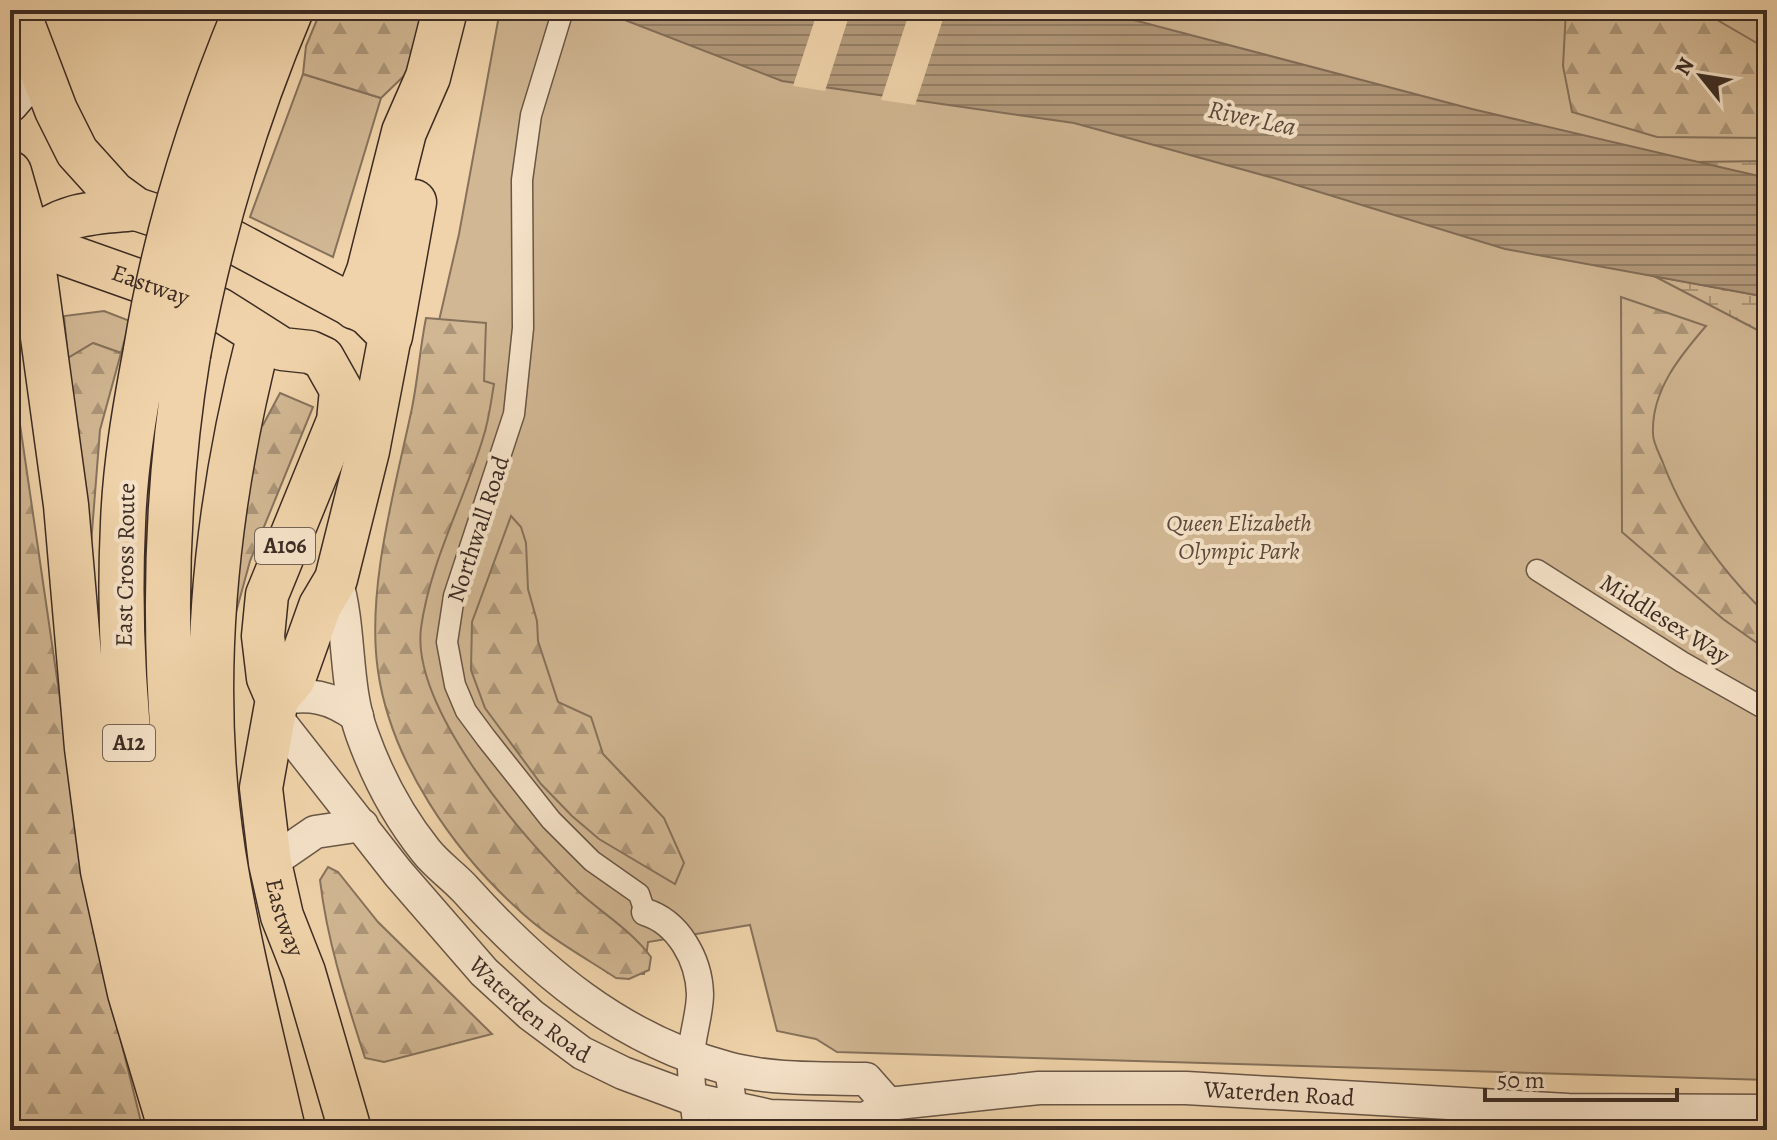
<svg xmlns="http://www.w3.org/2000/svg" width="1777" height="1140" font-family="Alegreya,serif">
	<defs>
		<pattern id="forest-firs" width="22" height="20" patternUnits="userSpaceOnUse" patternTransform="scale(2)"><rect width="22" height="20" fill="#d1b793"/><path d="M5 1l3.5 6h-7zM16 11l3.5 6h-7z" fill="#ab9578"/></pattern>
		<pattern id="wetland-marsh" width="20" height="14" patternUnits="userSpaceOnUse" patternTransform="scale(2)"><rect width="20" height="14" fill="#d1b793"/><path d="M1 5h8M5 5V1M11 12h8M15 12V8" fill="none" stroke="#ab9578"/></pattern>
		<pattern id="water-rules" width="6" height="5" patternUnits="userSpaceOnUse" patternTransform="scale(2)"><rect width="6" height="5" fill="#b39a7c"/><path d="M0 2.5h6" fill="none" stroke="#937e65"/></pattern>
	</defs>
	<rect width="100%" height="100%" fill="#f0d3aa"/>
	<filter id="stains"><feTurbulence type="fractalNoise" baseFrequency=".0025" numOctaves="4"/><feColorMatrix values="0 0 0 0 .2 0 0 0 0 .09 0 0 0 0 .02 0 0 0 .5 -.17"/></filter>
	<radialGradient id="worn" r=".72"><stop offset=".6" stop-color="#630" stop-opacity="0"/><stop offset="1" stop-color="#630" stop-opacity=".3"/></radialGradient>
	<path fill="#d1b793" stroke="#86725c" stroke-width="2" d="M500 10H1767V1080L837 1052 816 1039 777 1031 750 925 648 942 644 974 608 973 556 927 503 819 417 690 381 572 459 234Z
		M303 74 381 98 333 257 250 217Z
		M104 311 130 321 121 353 93 343 68 358 64 316Z"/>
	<path fill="url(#forest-firs)" stroke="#86725c" stroke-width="2" d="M321 10H423L408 72 381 98 303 74 306 46Z
		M1566 10H1700L1767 49V138L1657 137 1572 112 1563 66Z
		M1621 297 1706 326C1680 356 1651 391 1653 434 1653 443 1660 455 1663 463 1685 521 1723 572 1767 615V650L1723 619 1622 532Z
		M426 318 486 323 484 381 494 384C491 401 489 420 483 438 464 501 430 562 421 628 411 708 523 839 579 892 603 914 631 930 651 957L649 970 629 979 616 978C584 957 549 938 521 912 454 852 391 762 378 671 366 589 395 489 412 408 418 378 420 348 426 318Z
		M93 343 121 353 100 430 90 557 68 358Z
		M10 356 94 932 143 1130H10Z
		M280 393 313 407 250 561 235 616 231 548 253 423 263 425Z
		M511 516 521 527 526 543 528 589 537 621 538 641 558 702 591 717 603 754 664 818 684 863 675 884 599 839 572 816 541 784 485 708 471 670 472 622Z
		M328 867 338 872 378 922 492 1034 384 1062 365 1058C346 999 327 941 320 880Z"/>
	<path fill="url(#wetland-marsh)" stroke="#86725c" stroke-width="2" d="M1767 161V178L1693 162Z
		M1654 276 1767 297V335Z"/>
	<path fill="url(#water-rules)" stroke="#836e59" stroke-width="2" d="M599 10 1107 13 1472 109 1767 178V297L1505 249 1277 179 1074 123 782 81Z"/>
	<path fill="#f0d3aa" d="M818 10H851L825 91 793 86Z
		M910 10H946L915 105 881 100Z"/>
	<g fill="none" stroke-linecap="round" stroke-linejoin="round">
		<defs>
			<path id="pedestrian" d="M563 10 531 115 522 180 523 328 514 414 454 596 447 642 455 685 466 711 486 738 551 820 592 861 639 894 645 912
				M1537 570 1682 662 1767 710"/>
			<path id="minor" d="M645 912C678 922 699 959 700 994 700 1014 692 1035 691 1056 690 1080 694 1106 697 1130
				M728 1069 737 1130"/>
			<g id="tertiary">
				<path d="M336 579C351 630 344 684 362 734 377 776 398 816 426 851 437 865 453 876 465 889 538 970 619 1039 727 1068 771 1080 820 1078 866 1079L888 1104"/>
				<path d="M277 699C309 693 330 696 357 716"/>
				<path id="s1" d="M275 716 398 873 484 972 531 1015 582 1053 623 1073 693 1099 770 1116 866 1119 888 1104 1039 1088H1186L1568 1110 1767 1111"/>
				<path d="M270 863 315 832 362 825"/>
			</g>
			<path id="secondary" d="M10 104 40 69"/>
			<g id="primary">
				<path d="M18 10 56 110 77 152 114 193 136 209 230 240 368 314 390 336 368 451 336 579 320 606 294 679 277 699"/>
				<path d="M10 172 30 242"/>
				<path id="s2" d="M30 242 219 309 282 349 310 352 323 358 341 390 338 421 267 595 263 636 268 678 277 699 261 788 270 863 282 916 304 972 350 1130"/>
				<path d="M30 242C63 212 94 213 136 209"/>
			</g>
			<path id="trunk" d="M30 242 66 505 87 748 103 871 130 993 171 1130
				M355 307 369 271 404 132 428 77 445 10
				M390 336 414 202
				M259 337C216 504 197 681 223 852 238 946 262 1038 283 1130
				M146 350C135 408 125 466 123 524 113 731 152 931 200 1130
				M188 355C145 617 175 874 240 1130"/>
		</defs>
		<use href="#pedestrian" stroke="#695646" stroke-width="23"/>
		<use href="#minor" stroke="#695646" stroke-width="29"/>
		<use href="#tertiary" stroke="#695646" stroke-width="35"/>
		<use href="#secondary" stroke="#3c2c24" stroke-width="39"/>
		<use href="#primary" stroke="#3c2c24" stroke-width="45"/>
		<use href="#trunk" stroke="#3c2c24" stroke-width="47"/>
		<use href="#pedestrian" stroke="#f5e2c8" stroke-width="20"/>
		<use href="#minor" stroke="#f5e2c8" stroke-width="26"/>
		<use href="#tertiary" stroke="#f5e2c8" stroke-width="32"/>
		<use href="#secondary" stroke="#f5e2c8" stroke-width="36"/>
		<use href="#primary" stroke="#f0d3aa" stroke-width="42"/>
		<use href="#trunk" stroke="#f0d3aa" stroke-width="44"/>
		<defs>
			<path id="trunk-bridge" d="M146 350C165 233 200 120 246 10
				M188 355C210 237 244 121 291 10"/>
		</defs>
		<use href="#trunk-bridge" stroke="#3c2c24" stroke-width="47" stroke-linecap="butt"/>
		<use href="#trunk-bridge" stroke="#f0d3aa" stroke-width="44"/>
	</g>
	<g text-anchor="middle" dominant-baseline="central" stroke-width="8" stroke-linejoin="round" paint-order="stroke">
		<g fill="#f5e2c8" stroke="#746355" stroke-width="2">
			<rect x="255" y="528" width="60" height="36" rx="6"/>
			<rect x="103" y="725" width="52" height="36" rx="6"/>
		</g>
		<g font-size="22" font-weight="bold" fill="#3c2c24">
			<text x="285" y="546">A106</text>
			<text x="129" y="743">A12</text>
		</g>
		<g font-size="24" fill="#3c2c24" stroke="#f5e2c8">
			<text stroke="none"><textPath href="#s2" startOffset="128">Eastway</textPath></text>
			<text transform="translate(478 529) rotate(-72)">Northwall Road</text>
			<text transform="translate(125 565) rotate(-89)">East Cross Route</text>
			<text transform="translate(1665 619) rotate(32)">Middlesex Way</text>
			<text stroke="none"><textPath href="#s2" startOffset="902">Eastway</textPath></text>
			<text stroke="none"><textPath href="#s1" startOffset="390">Waterden Road</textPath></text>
			<text stroke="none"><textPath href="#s1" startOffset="1172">Waterden Road</textPath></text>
		</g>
		<g font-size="24" font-style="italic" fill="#5a483a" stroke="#f5e2c8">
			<text x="1239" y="523">Queen Elizabeth<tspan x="1239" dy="28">Olympic Park</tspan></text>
		</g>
		<g font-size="26" font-style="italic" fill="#5a483a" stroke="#f5e2c8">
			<text transform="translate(1252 118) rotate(12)">River Lea</text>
		</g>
	</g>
	<rect width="1777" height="1140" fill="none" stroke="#f0d3aa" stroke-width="40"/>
	<rect x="12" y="12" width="1753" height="1116" fill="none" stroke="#3c2c24" stroke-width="4"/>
	<rect x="20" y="20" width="1737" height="1100" fill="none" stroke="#3c2c24" stroke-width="2"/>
	<g transform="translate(1701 76) rotate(300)" stroke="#f5e2c8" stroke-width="6" paint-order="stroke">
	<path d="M0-6L14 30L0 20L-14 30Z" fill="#3c2c24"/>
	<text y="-12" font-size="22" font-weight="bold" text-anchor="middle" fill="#3c2c24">N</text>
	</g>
	<path d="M1485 1088v12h192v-12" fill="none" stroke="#3c2c24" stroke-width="4"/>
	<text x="1497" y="1088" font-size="24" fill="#3c2c24" stroke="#f5e2c8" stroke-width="6" paint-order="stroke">50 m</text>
	<rect width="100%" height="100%" filter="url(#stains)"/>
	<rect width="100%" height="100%" fill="url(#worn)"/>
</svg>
